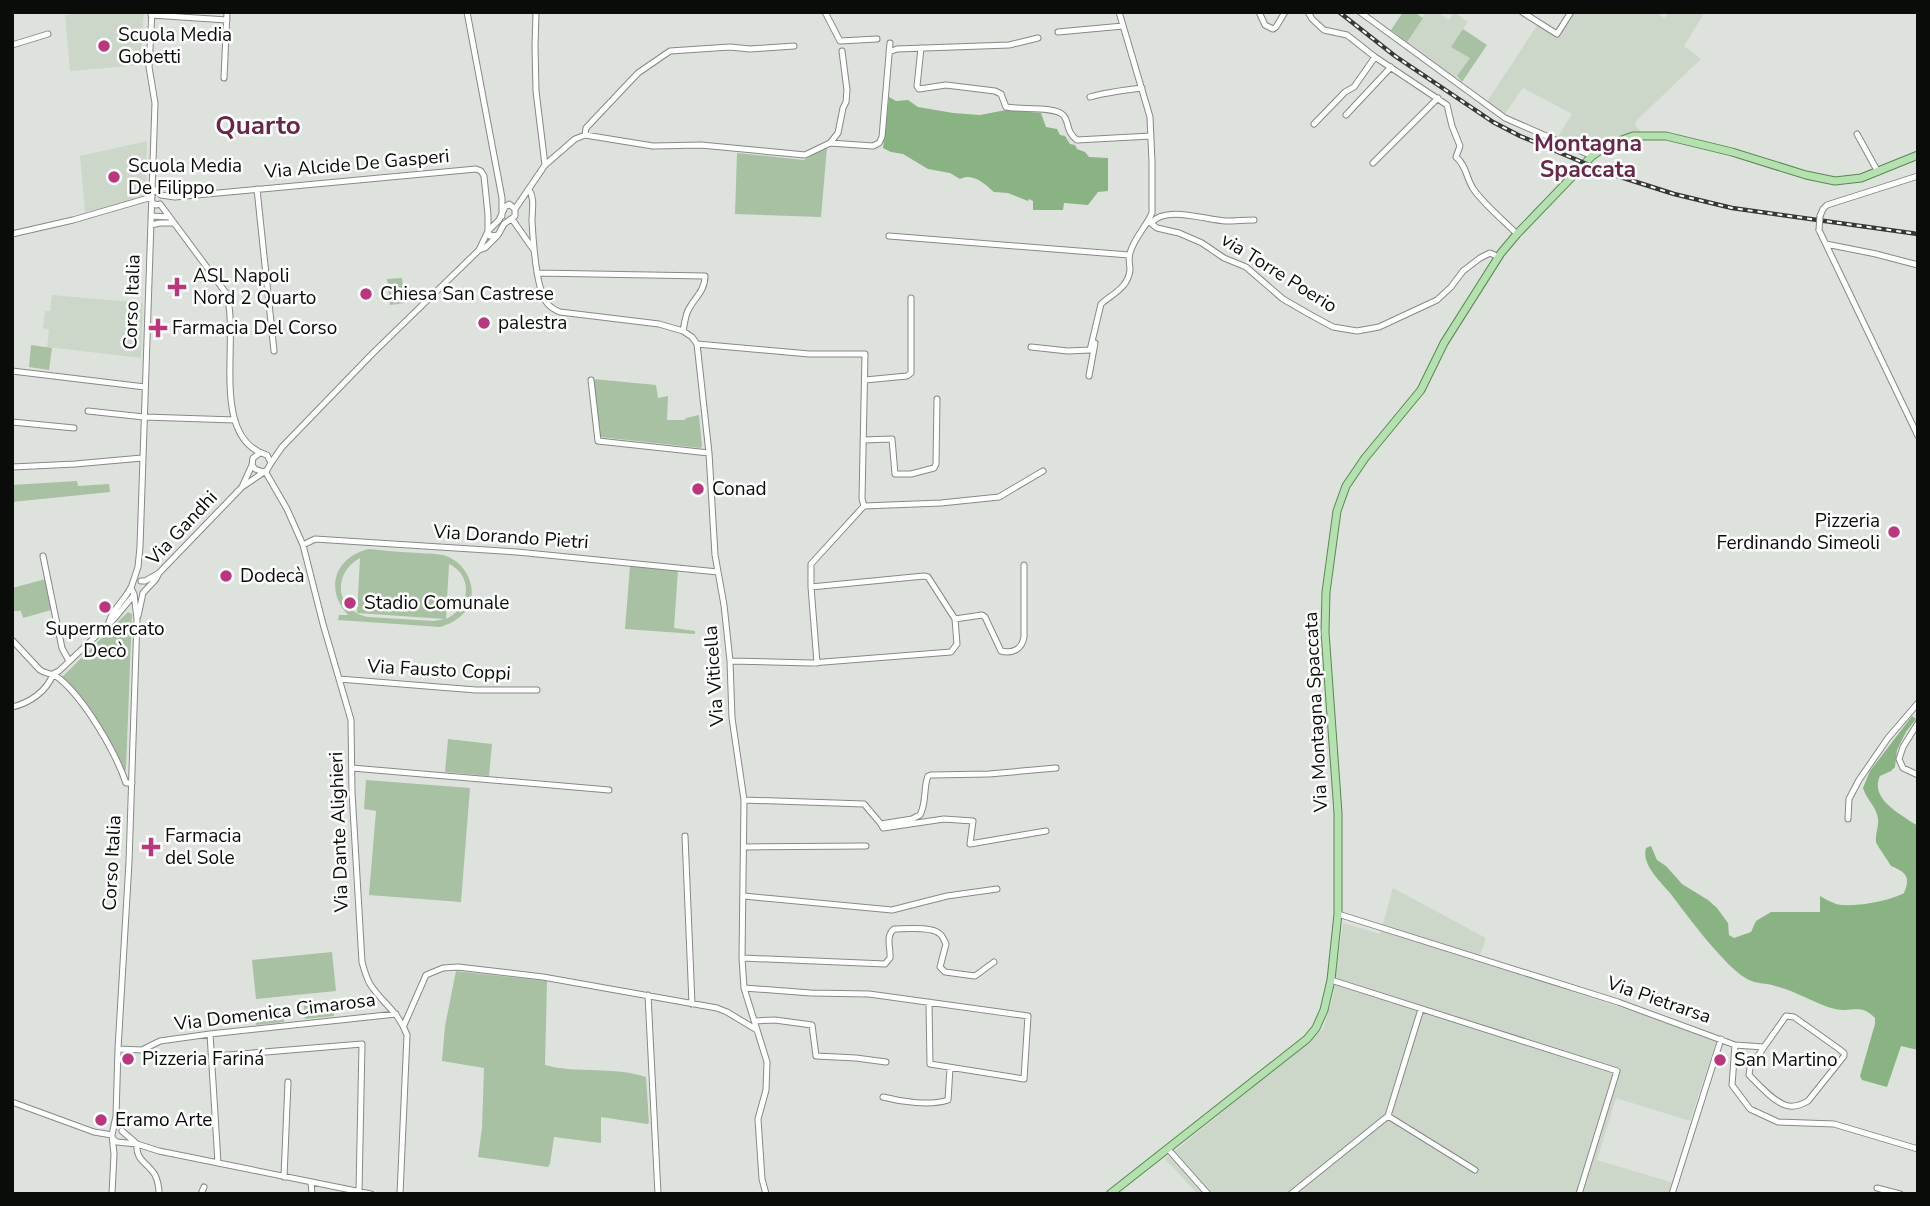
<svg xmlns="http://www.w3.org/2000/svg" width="1930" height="1206" font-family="'Nunito Sans',sans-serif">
	<rect width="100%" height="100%" fill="#dde3dc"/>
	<path fill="#ccd7ca" d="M97 12H144L140 65 70 71 65 15Z
		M1426 12H1437L1449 20 1454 12 1468 22 1452 46 1470 58 1452 83 1403 48Z
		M1572 12H1656L1664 18 1670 12H1697L1703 15 1684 46 1701 59 1636 121 1635 125 1641 132 1620 137 1591 153 1557 138 1572 114 1523 88 1504 115 1486 103 1538 24 1553 34Z
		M147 141 146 198 85 212 80 156Z
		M52 295 143 303 141 358 47 347 49 330 43 328 45 311H50Z
		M1393 888 1486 938 1478 961 1717 1039 1690 1121 1616 1098 1597 1160 1677 1184 1674 1194H1198L1165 1159 1323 1029 1333 997 1343 923 1380 934Z"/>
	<path fill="#a7c1a2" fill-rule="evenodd" d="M1403 12H1414L1423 18 1407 42 1391 30Z
		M1463 29 1487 45 1462 82 1457 76 1470 58 1451 47Z
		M827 147 821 217 735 214 737 153 804 160Z
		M402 278 405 303 390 305 387 279Z
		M31 345 52 348 49 370 29 367Z
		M593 379 656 385 658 398 668 396 667 420H685L686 418 699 415 702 446 701 448 600 437Z
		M77 481 78 486 109 484 110 492 12 502V485Z
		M369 549C386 551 402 552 418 553 427 554 437 553 446 556 463 562 475 581 471 599 467 615 454 623 440 627L338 620 339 615H348C324 589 335 557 369 549ZM360 558 357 613 445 619 434 621 368 617C335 611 332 573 360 558ZM449 564C474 576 470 608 446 619Z
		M630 566 678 570 674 628 695 631V634L625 629Z
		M46 579 51 610 23 618 21 611H12V588Z
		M128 612 132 614 126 770 124 771 108 740 62 677Z
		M448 739 492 744 489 776 445 772Z
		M366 780 470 788 461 902 369 895 376 811 364 809Z
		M332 952 336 991 256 999 252 960Z
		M456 971 547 981 545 1065C578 1074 613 1066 646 1077L649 1123 647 1124 601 1117V1143L554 1137 550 1164 548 1167 478 1157 482 1128 484 1068 442 1061 445 1026Z
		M333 1000 334 1016 305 1019 304 1004Z
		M282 1007 284 1022 256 1025 254 1010Z"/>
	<path fill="#8ab383" d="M889 97 896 101 908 100 918 107 953 113 980 115 1006 110 1041 113 1046 127 1057 129 1060 135 1065 136 1070 144 1075 145 1077 149 1085 152 1089 157 1108 158V191L1098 192 1088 205 1064 203 1063 210H1033V201L1029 199 1028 201 1008 193 994 192C985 184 973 172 960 179L950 173 928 169 903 154 891 152 883 148Z
		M1912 716 1916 719 1906 732 1897 750 1895 767 1891 771 1880 776C1869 799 1902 815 1918 826V1050L1901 1046 1887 1087 1862 1080 1860 1076 1875 1024V1018C1860 1003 1852 1013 1835 1009 1815 1004 1796 991 1775 986 1767 983 1757 984 1749 980 1727 970 1686 914 1670 893 1660 881 1641 864 1646 848L1651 846 1657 860 1666 866 1682 884 1708 900 1717 908 1728 923 1729 935 1734 938 1751 932 1756 921 1771 912H1820V896C1825 899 1831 902 1836 904 1852 908 1890 901 1904 893 1911 877 1906 872 1891 866 1889 862 1876 844 1876 842 1875 834 1879 826 1878 819 1877 807 1866 799 1863 788L1870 771Z"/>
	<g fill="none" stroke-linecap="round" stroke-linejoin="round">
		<defs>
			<path id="minor" d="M467 12 502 198V216
				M536 12 535 46 536 91 545 165
				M825 12 840 41 877 39
				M1259 12 1265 25 1273 29 1276 27 1285 12
				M1308 12 1312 19 1324 30 1347 35 1375 57 1447 105 1452 126 1460 146 1456 157C1467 166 1466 179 1474 190 1486 206 1503 220 1517 234
				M1360 12 1505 118 1592 156
				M1522 12 1557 34 1571 12
				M151 15 227 20
				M1058 32 1123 26
				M12 45 48 34
				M921 48 917 86 919 89 946 85 995 91 1001 94 1006 107C1020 110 1055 106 1063 115 1070 122 1065 131 1077 140L1151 136
				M889 52 897 49 1009 45 1038 38
				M224 78 227 12
				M1090 97C1107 92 1125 90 1142 88
				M1346 115 1391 67
				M1314 124 1345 92 1354 87 1375 57
				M1857 134 1878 172
				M585 135 586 128 638 73 670 51 730 47 750 49 794 46
				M830 143 838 133 843 108 846 102 847 90 842 51
				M1373 163 1438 98
				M152 188 161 195 175 197 476 169 481 171 484 176 488 215V231L479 250
				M257 189 274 351
				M529 189C535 199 532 210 532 221 533 239 536 290 547 303 550 307 555 310 560 312L659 324 683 331 692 337 697 344 709 453 715 555 724 605 730 661 732 718 744 800 742 958 744 988 767 1062 766 1090 758 1119 762 1179 766 1194
				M509 204 515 209V216L504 224 498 235 490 236 488 231 499 220 505 207Z
				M515 209 545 165 575 139 585 135 653 146 701 145 805 155 830 143 873 146 879 143 882 137 890 43
				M151 216 169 217
				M1820 216 1823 209 1827 205 1918 176
				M512 219 533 249
				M1148 221 1157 228 1179 233 1202 243 1224 258 1246 267 1283 299 1309 314 1333 327 1357 331 1379 327 1437 300 1451 287 1463 271 1480 258 1490 253 1499 257
				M1151 223C1166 205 1205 220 1226 221 1235 221 1245 220 1254 220
				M151 225 160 223H174
				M1819 230 1918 436
				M12 234 73 220 152 197
				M889 236 1129 255
				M1826 244 1876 254 1918 265
				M537 273 705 276C705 293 692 299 687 313 685 319 684 325 683 331
				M697 344 809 354H865L862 499 864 506
				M1031 347 1068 351 1090 350 1101 304C1112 294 1128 288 1130 270 1130 265 1128 259 1130 253 1134 238 1146 227 1152 213V162L1150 117 1119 12
				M12 371 145 387
				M1089 376 1095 343
				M591 380 598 441 709 453
				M865 380 907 376 911 373V298
				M88 411 144 417 235 420
				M12 422 74 428
				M863 440 892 439 895 474H911L934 468 936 464 937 399
				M260 453 253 458 252 465 255 469 263 472
				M271 463 282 447 372 354 479 250 485 248 498 235
				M12 467 75 464 142 458
				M265 471 287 509 303 545 323 624 351 720 352 792 362 962C364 969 366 977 370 984 382 1003 399 1012 407 1035L400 1194
				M242 487 252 465
				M303 545 315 539 517 552 718 572
				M43 556 62 648 69 661
				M141 581H145L159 573
				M811 587 817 663
				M138 616 143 593 156 579 159 573 242 487 267 470 271 463 267 455C208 438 241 336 226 293L160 204 156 205 152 202
				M955 619 982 615 985 617 1001 651C1013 654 1022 649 1024 637V565
				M109 622C113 608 125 600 131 587
				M12 640 40 670C46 674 53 673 60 679 85 700 115 751 126 783H132
				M730 661 811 663 951 652 957 644 955 619 928 577 924 576 811 587V564L864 506 941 503 999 497 1043 471
				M339 679 476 690H537
				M12 707C30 703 47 691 53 674L59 671 114 619 133 596
				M1918 723 1903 747 1899 759 1903 768 1918 775
				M352 768 609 790
				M744 800 864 804 881 824 912 819 920 815C927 802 923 788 928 776L931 775 989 774 1056 768
				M1848 819 1849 799 1859 780 1888 738 1918 703
				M881 824 883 828 944 819 973 821 970 844 1046 831
				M685 836 692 1004
				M744 847 866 846
				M744 896 892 910 947 896 997 889
				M1338 914 1618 1002 1735 1045 1732 1085 1750 1109 1778 1122 1834 1124 1918 1149
				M742 958 885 964 890 958C891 948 885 936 894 929 905 929 932 926 940 934 942 935 945 942 946 944L940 967 945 972 975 976 994 962
				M1331 980 1617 1071 1579 1194
				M744 988 811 993 869 994 1028 1016 1024 1079 930 1064 929 1002
				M648 995 658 1194
				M1421 1009 1388 1116 1475 1170
				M754 1021 775 1020 812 1025 816 1056 856 1058 886 1062
				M404 1025 426 975 443 968 458 967 543 977 717 1008 727 1012 757 1030
				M210 1034 218 1163
				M1735 1045 1764 1047 1786 1016 1794 1017 1839 1049 1844 1053V1056L1808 1101C1801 1105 1793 1108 1785 1105 1772 1100 1759 1085 1749 1075L1750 1068 1764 1047
				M118 1049 142 1050 160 1041 210 1034 396 1014
				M216 1056 362 1044 359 1191
				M883 1097C902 1102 930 1106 948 1100L950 1068
				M12 1102 94 1132 112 1135
				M122 1131 137 1144
				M113 1139 117 1142 137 1144 159 1151 371 1194
				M137 1144C135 1160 148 1163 155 1175 158 1181 159 1187 159 1194
				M1168 1149 1208 1194
				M284 1177 288 1082
				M311 1182 312 1194
				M1877 1188 1900 1194
				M112 1194 114 1154 112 1135 116 1116 118 1049 129 862 137 619 134 594 131 588 138 567 140 547 155 103 149 67 152 12
				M201 1194 204 1187
				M1291 1194 1388 1116
				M1672 1194 1721 1039"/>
			<path id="major" d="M1110 1194 1307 1039 1316 1028 1324 1010 1331 980 1338 914V813L1325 632 1326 592 1337 511 1346 486 1365 458 1421 390 1444 343 1501 253 1517 234 1592 156 1608 145 1633 136H1666L1732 152 1806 175 1835 181 1861 178 1918 155"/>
		</defs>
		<use href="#minor" stroke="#858a84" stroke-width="7"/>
		<use href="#major" stroke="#598852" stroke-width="9"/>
		<use href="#minor" stroke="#fff" stroke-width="5"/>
		<use href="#major" stroke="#b5e0af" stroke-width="7"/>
		<defs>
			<path id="rail" d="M1339 12 1395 56 1493 122 1520 136 1608 173 1674 194 1732 208 1918 234"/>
		</defs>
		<use href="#rail" stroke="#363835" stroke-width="4.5"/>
		<use href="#rail" stroke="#fff" stroke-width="2" stroke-dasharray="5" stroke-linecap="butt"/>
		<defs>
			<path id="minor-bridge" d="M1819 230 1820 216"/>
		</defs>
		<use href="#minor-bridge" stroke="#858a84" stroke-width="7" stroke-linecap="butt"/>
		<use href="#minor-bridge" stroke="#fff" stroke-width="5"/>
	</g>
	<g fill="#ba377e" stroke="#fff" stroke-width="2.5">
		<circle cx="104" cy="46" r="7"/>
		<circle cx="114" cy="177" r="7"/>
		<path d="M173.5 276.5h7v7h7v7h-7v7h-7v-7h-7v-7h7z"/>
		<circle cx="366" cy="294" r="7"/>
		<circle cx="484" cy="323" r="7"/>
		<path d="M154.5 317.5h7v7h7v7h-7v7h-7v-7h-7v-7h7z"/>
		<circle cx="698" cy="489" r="7"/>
		<circle cx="1894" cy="532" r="7"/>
		<circle cx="226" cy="576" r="7"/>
		<circle cx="350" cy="603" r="7"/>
		<circle cx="105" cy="607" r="7"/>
		<path d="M147.5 836.5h7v7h7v7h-7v7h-7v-7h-7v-7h7z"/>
		<circle cx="128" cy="1059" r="7"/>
		<circle cx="1720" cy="1060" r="7"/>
		<circle cx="101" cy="1120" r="7"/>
	</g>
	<g text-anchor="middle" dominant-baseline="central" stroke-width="5" stroke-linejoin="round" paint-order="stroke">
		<g font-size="19" fill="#0a0c0a" stroke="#fff" text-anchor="start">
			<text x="118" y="35">Scuola Media<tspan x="118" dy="22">Gobetti</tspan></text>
			<text x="128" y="166">Scuola Media<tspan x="128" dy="22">De Filippo</tspan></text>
			<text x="193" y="276">ASL Napoli<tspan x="193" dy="22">Nord 2 Quarto</tspan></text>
			<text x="380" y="294">Chiesa San Castrese</text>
			<text x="498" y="323">palestra</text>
			<text x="172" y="328">Farmacia Del Corso</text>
			<text x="712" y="489">Conad</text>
			<text x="1880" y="521" text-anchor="end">Pizzeria<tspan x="1880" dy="22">Ferdinando Simeoli</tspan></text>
			<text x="240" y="576">Dodecà</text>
			<text x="364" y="603">Stadio Comunale</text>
			<text x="105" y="629" text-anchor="middle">Supermercato<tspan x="105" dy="22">Decò</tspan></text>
			<text x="165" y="836">Farmacia<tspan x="165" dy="22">del Sole</tspan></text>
			<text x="142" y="1059">Pizzeria Fariná</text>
			<text x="1734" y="1060">San Martino</text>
			<text x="115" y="1120">Eramo Arte</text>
		</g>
		<g font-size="19" fill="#0a0c0a" stroke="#fff">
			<text transform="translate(357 164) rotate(-5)">Via Alcide De Gasperi</text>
			<text transform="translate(1279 273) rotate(32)">via Torre Poerio</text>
			<text transform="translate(132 302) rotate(-88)">Corso Italia</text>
			<text transform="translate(182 528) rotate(-47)">Via Gandhi</text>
			<text transform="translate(511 537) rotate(4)">Via Dorando Pietri</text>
			<text transform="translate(439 670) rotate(3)">Via Fausto Coppi</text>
			<text transform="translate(714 676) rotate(-94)">Via Viticella</text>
			<text transform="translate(1316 712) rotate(-93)">Via Montagna Spaccata</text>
			<text transform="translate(339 832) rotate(-92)">Via Dante Alighieri</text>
			<text transform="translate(112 863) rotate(-87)">Corso Italia</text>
			<text transform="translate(1659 1000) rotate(19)">Via Pietrarsa</text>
			<text transform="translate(275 1012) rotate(-7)">Via Domenica Cimarosa</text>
		</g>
		<g font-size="23" font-weight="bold" fill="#692849" stroke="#fff">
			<text x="1588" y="143">Montagna<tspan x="1588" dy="26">Spaccata</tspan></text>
		</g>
		<g font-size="26" font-weight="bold" fill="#692849" stroke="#fff">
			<text x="258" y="125">Quarto</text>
		</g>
	</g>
	<rect width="1930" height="1206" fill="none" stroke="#0a0c0a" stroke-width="28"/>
</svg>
